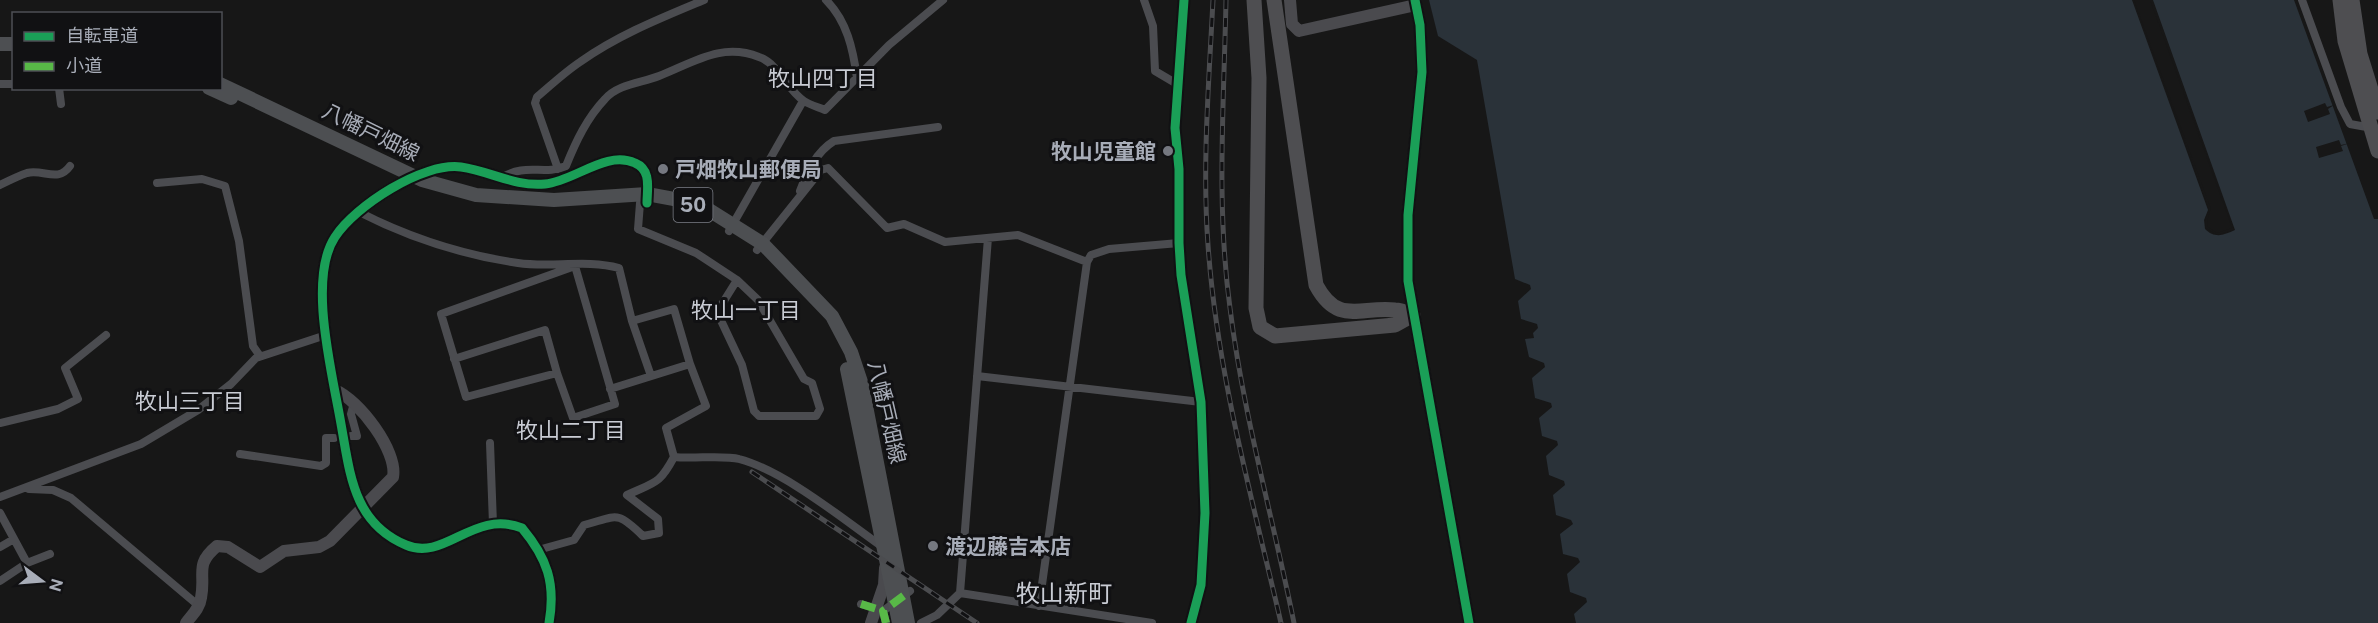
<svg xmlns="http://www.w3.org/2000/svg" width="2378" height="623" font-family="'Public Sans','Noto Sans JP',sans-serif">
	<rect width="100%" height="100%" fill="#171717"/>
	<path fill="#2a3239" d="M1429 0H2132L2208 210 2204 220 2205 229C2215 239 2224 235 2235 230L2153 0H2294L2374 219H2378V623H1576L1574 614 1587 602 1586 598 1570 592 1567 574 1580 562 1578 558 1563 554 1560 534 1573 524 1571 520 1556 515 1553 495 1565 485 1564 481 1549 475 1546 456 1558 445 1557 441 1542 436 1539 418 1552 407 1551 403 1535 398 1532 378 1545 367 1544 363 1529 357 1525 339 1534 338 1533 333 1538 328 1537 324 1521 319 1518 301 1531 289 1530 285 1515 279 1477 60 1438 36Z"/>
	<path fill="#171717" d="M2134 0 2211 209 2207 220 2208 227 2217 233 2232 228 2150 0 2234 230 2217 235 2206 228 2205 219 2209 210Z
		M2325 103 2327 107 2334 105 2328 109 2330 114 2308 122 2304 111Z
		M2339 140 2341 145 2350 143 2341 146 2343 151 2319 158 2316 147Z"/>
	<g fill="none" stroke-linecap="round" stroke-linejoin="round">
		<path stroke="#4b4c50" stroke-width="8" d="M826 0C847 21 853 49 857 78
			M1144 0 1153 26 1155 71 1177 84
			M1184 0 1175 128 1179 169V243L1181 275 1201 402 1205 513 1201 585 1191 623
			M2302 0 2341 107 2350 124 2372 128
			M0 84H14
			M59 88 61 104
			M558 169 535 103 537 97C551 85 565 72 580 62 618 35 661 18 704 0
			M501 178C527 162 543 176 566 166 576 141 587 118 605 99 618 84 641 83 659 76 693 63 721 42 759 57 779 64 787 90 804 101 810 105 818 107 825 110L889 45 943 0
			M157 183 202 179 225 186 239 241 253 346 260 356
			M0 185C8 181 18 176 27 173 44 169 58 183 70 166
			M800 191C807 172 816 152 834 141L938 127
			M640 203 638 229 696 253 734 278 737 280 758 300 804 379 812 383 820 409 816 416H759L754 411 742 365 717 312 737 280
			M359 212C408 237 463 255 518 263 551 268 586 259 619 268L632 321
			M729 231 803 101
			M757 250 821 170 828 168 887 228 904 224 945 242 1018 235 1087 262
			M575 266 615 404 573 418 557 373 466 397 441 314Z
			M454 359 545 330 557 373
			M651 376 632 321 674 309 690 364
			M977 376 1201 402
			M0 423 58 409 78 399 65 368 106 335
			M351 436H357L351 414 354 403
			M490 443 493 524
			M240 454 321 466 326 463V438H334
			M674 457C692 459 725 455 739 459 785 471 844 520 884 548
			M29 489 53 490 71 498 199 606
			M0 497 141 444 198 410 231 384 256 358 326 335
			M0 513 27 563 50 554
			M0 547 14 539
			M538 550 574 540 584 525C618 516 616 510 643 536L659 533 658 519 627 495C655 482 659 485 674 457L666 428 706 406 690 364 610 389
			M0 581 27 563
			M960 593 988 238
			M861 604 880 610
			M1039 606 1087 262 1091 255 1109 249 1179 243
			M886 623 883 611 910 591
			M921 623 937 615 960 593 1152 623"/>
		<path stroke="#4a4a4e" stroke-width="12" d="M1290 0 1292 24 1299 31 1416 5
			M1415 0 1420 25 1422 72 1408 215V281L1469 623
			M186 623C191 616 200 608 201 598 206 573 194 565 217 546L228 547 260 567 284 551 319 547 330 541 393 477C398 451 359 400 335 390
			M549 623C556 583 547 558 522 528 473 509 445 562 406 545 353 523 350 473 341 424 333 376 307 279 335 237 355 206 423 162 461 167 490 171 515 187 545 184 575 181 606 150 635 163 652 170 647 189 647 203
			M871 623 884 585 885 568"/>
		<path stroke="#4d4f52" stroke-width="14" d="M0 44H14
			M220 84 422 180 476 195 554 200 647 194 674 199 709 210 763 244 832 316 851 352 862 385 908 623
			M209 88 231 98
			M847 369 899 623"/>
		<path stroke="#4e4e51" stroke-width="15" d="M1254 0 1259 78 1256 308 1260 327 1275 336 1395 325 1413 315
			M1274 0 1316 285C1338 326 1360 306 1395 310 1401 310 1408 313 1413 315
			M2340 0 2345 41 2378 151
			M2352 0 2360 54 2378 112"/>
		<defs>
			<path id="rail" d="M1213 0C1209 81 1202 164 1208 245 1217 373 1252 498 1281 623
				M1226 0C1224 103 1216 205 1230 308 1243 414 1273 518 1294 623
				M752 472 977 623"/>
		</defs>
		<use href="#rail" stroke="#4b4c4f" stroke-width="5"/>
		<use href="#rail" stroke="#111113" stroke-width="3" stroke-dasharray="9" stroke-linecap="butt"/>
		<path stroke="#58b947" stroke-width="8" stroke-dasharray="15 8" stroke-linecap="butt" d="M861 604 883 611
			M886 623 883 611 910 591"/>
		<defs>
			<path id="cycleway" d="M1184 0 1175 128 1179 169V243L1181 275 1201 402 1205 513 1201 585 1191 623
				M1415 0 1420 25 1422 72 1408 215V281L1469 623
				M549 623C556 583 547 558 522 528 473 509 445 562 406 545 353 523 350 473 341 424 333 376 307 279 335 237 355 206 423 162 461 167 490 171 515 187 545 184 575 181 606 150 635 163 652 170 647 189 647 203"/>
		</defs>
		<use href="#cycleway" stroke="#111113" stroke-width="13"/>
		<use href="#cycleway" stroke="#1a9f57" stroke-width="9"/>
	</g>
	<g fill="#757880" stroke="#111113" stroke-width="2">
		<circle cx="1168" cy="151" r="6"/>
		<circle cx="663" cy="169" r="6"/>
		<circle cx="933" cy="546" r="6"/>
	</g>
	<g text-anchor="middle" dominant-baseline="central" stroke-width="6" stroke-linejoin="round" paint-order="stroke">
		<rect fill="#111113" stroke="#7b7e86" stroke-width="1.5" x="673.5" y="188" width="39" height="34" rx="4.5"/>
		<g font-size="20" font-weight="bold" fill="#a8adb8">
			<text x="693" y="205">50</text>
		</g>
		<g font-size="21" fill="#a8adb8" stroke="#111113">
			<text transform="translate(371 132) rotate(26)">八幡戸畑線</text>
			<text transform="translate(887 412) rotate(77)">八幡戸畑線</text>
		</g>
		<g font-size="21" font-weight="bold" fill="#a8adb8" stroke="#111113" text-anchor="start">
			<text x="1156" y="151" text-anchor="end">牧山児童館</text>
			<text x="675" y="169">戸畑牧山郵便局</text>
			<text x="945" y="546">渡辺藤吉本店</text>
		</g>
		<g font-size="22" fill="#c9ccd4" stroke="#111113">
			<text x="823" y="78">牧山四丁目</text>
			<text x="746" y="310">牧山一丁目</text>
			<text x="190" y="401">牧山三丁目</text>
			<text x="571" y="430">牧山二丁目</text>
		</g>
		<g font-size="24" fill="#c9ccd4" stroke="#111113">
			<text x="1064" y="593">牧山新町</text>
		</g>
	</g>
	<rect x="12" y="12" width="210" height="78" fill="#111113" stroke="#4d4f55" stroke-width="1.5"/>
	<rect x="24" y="32" width="30" height="9" fill="#1a9f57" stroke="#4d4f55" stroke-width="1.5"/>
	<text x="66" y="42" font-size="18" fill="#a8adb8">自転車道</text>
	<rect x="24" y="62" width="30" height="9" fill="#58b947" stroke="#4d4f55" stroke-width="1.5"/>
	<text x="66" y="72" font-size="18" fill="#a8adb8">小道</text>
	<g transform="translate(42 581) rotate(106)" stroke="#111113" stroke-width="4.5" paint-order="stroke">
	<path d="M0-4.5L10 22L0 15L-10 22Z" fill="#a8adb8"/>
	<text y="-9" font-size="16" font-weight="bold" text-anchor="middle" fill="#a8adb8">N</text>
	</g>
</svg>
